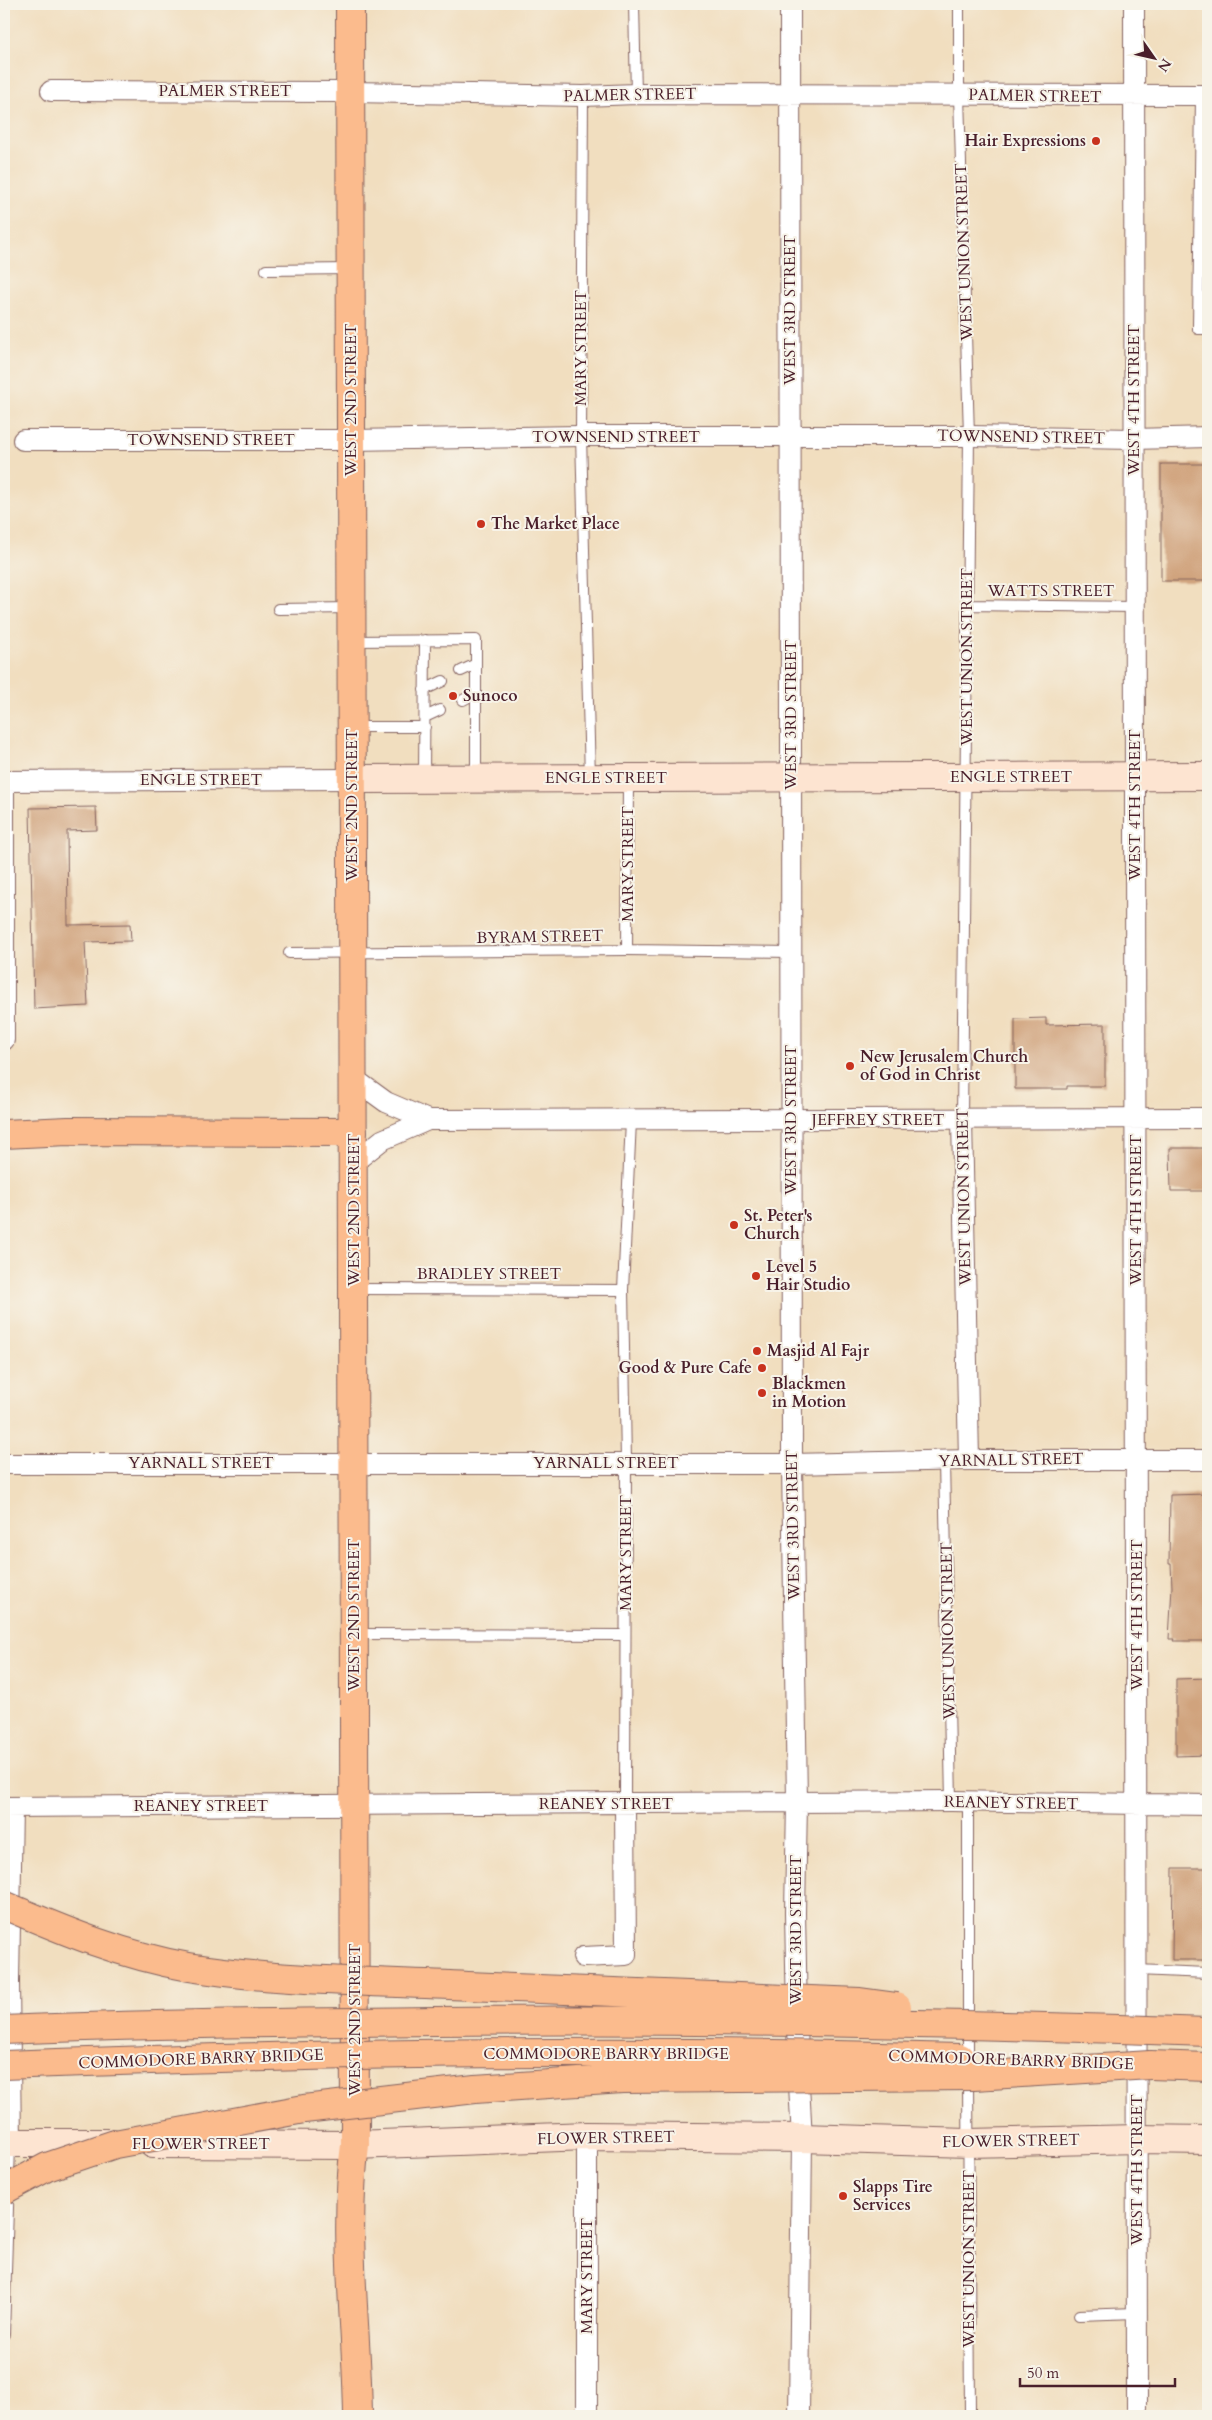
<svg xmlns="http://www.w3.org/2000/svg" width="1212" height="2420" font-family="Cardo,serif">
	<rect width="100%" height="100%" fill="#f7f3e8"/>
	<filter id="ink" filterUnits="userSpaceOnUse"><feTurbulence type="fractalNoise" baseFrequency=".02" numOctaves="2"/><feDisplacementMap in="SourceGraphic" scale="10" xChannelSelector="R" yChannelSelector="G"/><feConvolveMatrix kernelMatrix="1 2 1 2 8 2 1 2 1" color-interpolation-filters="sRGB"/></filter>
	<filter id="wash" filterUnits="userSpaceOnUse"><feTurbulence type="fractalNoise" baseFrequency=".0096" numOctaves="4" result="noise"/><feDisplacementMap in="SourceGraphic" scale="20" xChannelSelector="R" yChannelSelector="G"/><feGaussianBlur stdDeviation="1.12" result="paint"/><feColorMatrix in="noise" values="0 0 0 0 0 0 0 0 0 0 0 0 0 0 0 0 0 1.4 0 .05"/><feComposite in="paint" operator="in"/></filter>
	<g filter="url(#wash)">
		<rect width="100%" height="100%" fill="#f1debf"/>
		<g id="blocks">
			<path fill="#d0a37d" d="M1161 464H1208V581H1161Z
				M96 807 97 830 67 831 68 925 130 924 131 941 85 942 88 1006 34 1009 30 808Z
				M1046 1018V1025L1105 1024V1086H1067V1089H1015V1019Z
				M1170 1148H1208V1191H1171Z
				M1208 1494V1641H1173L1174 1639H1169L1172 1587 1171 1564H1169L1170 1495Z
				M1208 1678V1755L1176 1756V1679Z
				M1173 1868H1208V1960H1172Z"/>
		</g>
	</g>
	<g filter="url(#ink)">
		<use href="#blocks" fill-opacity="0" stroke="#84625f" stroke-width="1"/>
		<g fill="none" stroke-linecap="round" stroke-linejoin="round">
			<defs>
				<path id="lane" d="M634 4 636 94
					M959 4V95L969 436 962 1119
					M583 96 581 436 590 778
					M1201 96 1198 329H1208
					M266 270 350 269
					M968 605 1135 607
					M278 609 351 608
					M353 641 476 640V778
					M461 671 476 664
					M424 690 443 681
					M463 700 476 693
					M425 717 440 710
					M353 727H425
					M424 777 425 640
					M627 950 628 779
					M289 953 627 950 791 952
					M355 1289 623 1290
					M944 1461 951 1801
					M354 1634 625 1635
					M968 1802V2060
					M625 1804 626 1462 623 1290 631 1121
					M1136 1970 1208 1973
					M968 2077 970 2416
					M1079 2315 1136 2313
					M4 2334 10 2145"/>
				<path id="street" d="M790 4 792 1464 797 1802 795 1913 798 2068 802 2138 799 2416
					M1134 4 1137 2416
					M51 91 350 92 583 96 636 94 1208 95
					M23 440H351L581 436H969L1134 439 1208 437
					M4 781 352 779
					M4 1040V781
					M353 1078 386 1102 428 1120
					M962 1119 969 1460
					M353 1163 382 1140 428 1120 1208 1118
					M4 1464H792L969 1460H1208
					M4 1807 951 1801 1208 1805
					M583 1957 626 1955 625 1804
					M11 2143 9 1981 12 1807
					M587 2416V2136"/>
				<path id="secondary" d="M352 779 1208 776
					M4 2143H112
					M153 2144 355 2145 587 2136 802 2138 968 2143 1138 2139 1208 2140"/>
				<path id="primary" d="M350 4 355 2145C343 2235 357 2326 358 2416"/>
				<path id="highway" d="M4 1134 68 1131 353 1132
					M1150 2065 1208 2067"/>
			</defs>
			<use href="#lane" stroke="#84625f" stroke-width="12"/>
			<use href="#street" stroke="#84625f" stroke-width="22"/>
			<use href="#secondary" stroke="#84625f" stroke-width="30"/>
			<use href="#primary" stroke="#84625f" stroke-width="30"/>
			<use href="#highway" stroke="#84625f" stroke-width="30"/>
			<use href="#lane" stroke="#fff" stroke-width="10"/>
			<use href="#street" stroke="#fff" stroke-width="20"/>
			<use href="#secondary" stroke="#fde4d1" stroke-width="28"/>
			<use href="#primary" stroke="#fbbb8d" stroke-width="28"/>
			<use href="#highway" stroke="#fbbb8d" stroke-width="28"/>
			<defs>
				<path id="highway-bridge" d="M4 1905C64 1931 125 1956 189 1967 281 1982 375 1981 468 1986 598 1992 729 1997 860 2002L897 2007
					M4 2030C121 2025 238 2023 355 2022 640 2018 924 2022 1208 2032
					M4 2065C322 2053 641 2048 960 2058
					M4 2190 47 2167 115 2144 304 2109 475 2089 622 2079 974 2076 1150 2065"/>
			</defs>
			<use href="#highway-bridge" stroke="#84625f" stroke-width="30" stroke-linecap="butt"/>
			<use href="#highway-bridge" stroke="#fbbb8d" stroke-width="28"/>
		</g>
	</g>
	<g fill="#c8321e" stroke="#f7f3e8" stroke-width="2">
		<circle cx="1096" cy="141" r="5"/>
		<circle cx="481" cy="524" r="5"/>
		<circle cx="453" cy="696" r="5"/>
		<circle cx="850" cy="1066" r="5"/>
		<circle cx="734" cy="1225" r="5"/>
		<circle cx="756" cy="1276" r="5"/>
		<circle cx="757" cy="1351" r="5"/>
		<circle cx="762" cy="1368" r="5"/>
		<circle cx="762" cy="1393" r="5"/>
		<circle cx="843" cy="2196" r="5"/>
	</g>
	<g text-anchor="middle" dominant-baseline="central" stroke-width="4" stroke-linejoin="round" paint-order="stroke">
		<g font-size="16" fill="#4a1f2b" stroke="#f7f3e8">
			<text x="225" y="91">PALMER STREET</text>
			<text transform="translate(630 95) rotate(-1)">PALMER STREET</text>
			<text transform="translate(1035 96) rotate(1)">PALMER STREET</text>
			<text transform="translate(964 252) rotate(-92)">WEST UNION STREET</text>
			<text transform="translate(790 310) rotate(-90)">WEST 3RD STREET</text>
			<text transform="translate(581 348) rotate(-90)">MARY STREET</text>
			<text transform="translate(351 400) rotate(-90)">WEST 2ND STREET</text>
			<text transform="translate(1134 400) rotate(-90)">WEST 4TH STREET</text>
			<text x="616" y="437">TOWNSEND STREET</text>
			<text transform="translate(1021 437) rotate(1)">TOWNSEND STREET</text>
			<text x="211" y="440">TOWNSEND STREET</text>
			<text x="1051" y="591">WATTS STREET</text>
			<text transform="translate(967 657) rotate(-90)">WEST UNION STREET</text>
			<text transform="translate(791 715) rotate(-90)">WEST 3RD STREET</text>
			<text x="1011" y="777">ENGLE STREET</text>
			<text x="606" y="778">ENGLE STREET</text>
			<text x="201" y="780">ENGLE STREET</text>
			<text transform="translate(352 805) rotate(-90)">WEST 2ND STREET</text>
			<text transform="translate(1135 805) rotate(-90)">WEST 4TH STREET</text>
			<text transform="translate(628 864) rotate(-90)">MARY STREET</text>
			<text transform="translate(540 937) rotate(-1)">BYRAM STREET</text>
			<text transform="translate(791 1120) rotate(-90)">WEST 3RD STREET</text>
			<text x="878" y="1120">JEFFREY STREET</text>
			<text transform="translate(964 1197) rotate(-91)">WEST UNION STREET</text>
			<text transform="translate(354 1210) rotate(-90)">WEST 2ND STREET</text>
			<text transform="translate(1136 1210) rotate(-90)">WEST 4TH STREET</text>
			<text x="489" y="1274">BRADLEY STREET</text>
			<text transform="translate(1011 1460) rotate(-1)">YARNALL STREET</text>
			<text x="201" y="1463">YARNALL STREET</text>
			<text x="606" y="1463">YARNALL STREET</text>
			<text transform="translate(793 1525) rotate(-91)">WEST 3RD STREET</text>
			<text transform="translate(626 1553) rotate(-90)">MARY STREET</text>
			<text transform="translate(354 1615) rotate(-90)">WEST 2ND STREET</text>
			<text transform="translate(1137 1615) rotate(-90)">WEST 4TH STREET</text>
			<text transform="translate(948 1631) rotate(-91)">WEST UNION STREET</text>
			<text transform="translate(1011 1803) rotate(1)">REANEY STREET</text>
			<text x="606" y="1804">REANEY STREET</text>
			<text x="201" y="1806">REANEY STREET</text>
			<text transform="translate(796 1930) rotate(-90)">WEST 3RD STREET</text>
			<text transform="translate(355 2020) rotate(-90)">WEST 2ND STREET</text>
			<text x="606" y="2054">COMMODORE BARRY BRIDGE</text>
			<text transform="translate(201 2059) rotate(-2)">COMMODORE BARRY BRIDGE</text>
			<text transform="translate(1011 2060) rotate(2)">COMMODORE BARRY BRIDGE</text>
			<text transform="translate(606 2138) rotate(-1)">FLOWER STREET</text>
			<text transform="translate(1011 2141) rotate(-1)">FLOWER STREET</text>
			<text x="201" y="2144">FLOWER STREET</text>
			<text transform="translate(1137 2170) rotate(-90)">WEST 4TH STREET</text>
			<text transform="translate(969 2259) rotate(-90)">WEST UNION STREET</text>
			<text transform="translate(587 2276) rotate(-90)">MARY STREET</text>
		</g>
		<g font-size="16" font-weight="bold" fill="#4a1f2b" stroke="#f7f3e8" text-anchor="start">
			<text x="1086" y="141" text-anchor="end">Hair Expressions</text>
			<text x="491" y="524">The Market Place</text>
			<text x="463" y="696">Sunoco</text>
			<text x="860" y="1057">New Jerusalem Church<tspan x="860" dy="18">of God in Christ</tspan></text>
			<text x="744" y="1216">St. Peter's<tspan x="744" dy="18">Church</tspan></text>
			<text x="766" y="1267">Level 5<tspan x="766" dy="18">Hair Studio</tspan></text>
			<text x="767" y="1351">Masjid Al Fajr</text>
			<text x="752" y="1368" text-anchor="end">Good &amp; Pure Cafe</text>
			<text x="772" y="1384">Blackmen<tspan x="772" dy="18">in Motion</tspan></text>
			<text x="853" y="2187">Slapps Tire<tspan x="853" dy="18">Services</tspan></text>
		</g>
	</g>
	<rect width="1212" height="2420" fill="none" stroke="#f7f3e8" stroke-width="20"/>
	<g transform="translate(1154 58) rotate(124)" stroke="#f7f3e8" stroke-width="4" paint-order="stroke">
	<path d="M0-4L9 19L0 12L-9 19Z" fill="#4a1f2b"/>
	<text y="-8" font-size="14" font-weight="bold" text-anchor="middle" fill="#4a1f2b">N</text>
	</g>
	<path d="M1020 2378v8h155v-8" fill="none" stroke="#4a1f2b" stroke-width="2.5"/>
	<text x="1027" y="2378" font-size="15" fill="#4a1f2b" stroke="#f7f3e8" stroke-width="4" paint-order="stroke">50 m</text>
</svg>
